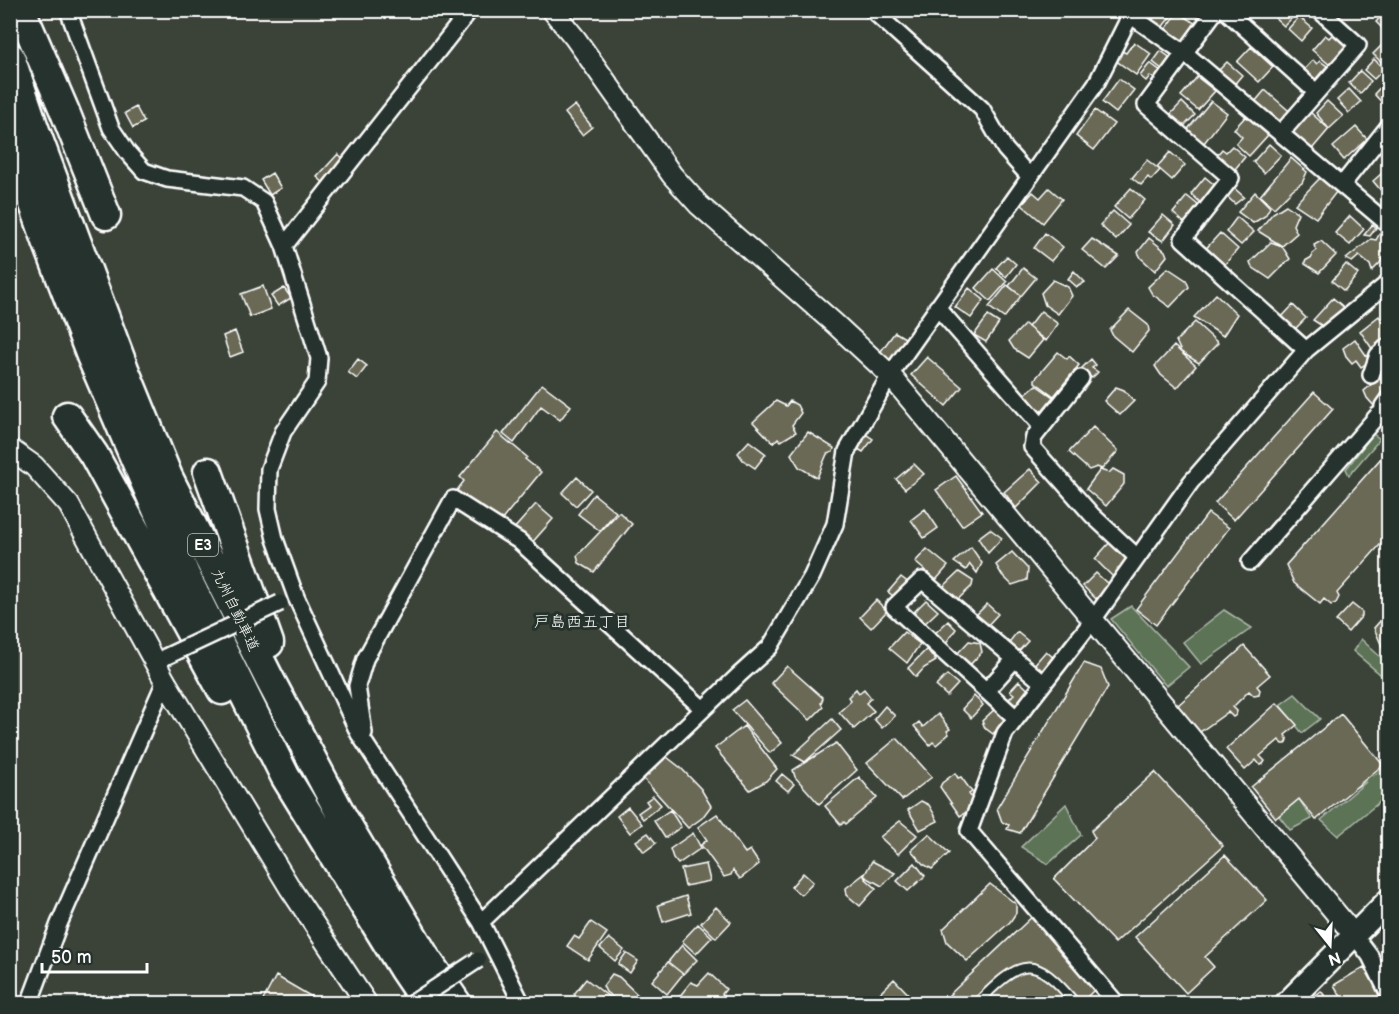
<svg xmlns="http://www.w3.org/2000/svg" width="1399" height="1014" font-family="'Balsamiq Sans','Klee One',sans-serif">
	<rect width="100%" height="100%" fill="#3b4339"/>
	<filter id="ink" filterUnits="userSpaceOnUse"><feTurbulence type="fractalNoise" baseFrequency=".0167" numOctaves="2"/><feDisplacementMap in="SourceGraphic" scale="12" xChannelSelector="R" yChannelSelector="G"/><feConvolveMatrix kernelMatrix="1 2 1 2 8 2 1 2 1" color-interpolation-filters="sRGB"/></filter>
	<g filter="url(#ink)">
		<path fill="#5c7357" stroke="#aeb9ab" stroke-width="1.5" d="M1373 434 1380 439 1349 475 1346 469Z
			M1131 606 1189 667 1166 686 1111 619Z
			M1224 610 1252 628 1201 664 1183 642Z
			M1361 639 1388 664V678L1387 680 1353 651Z
			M1295 694 1320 719 1302 733 1280 705Z
			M1345 729 1373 776 1387 765 1388 795 1338 836 1321 820 1366 782 1320 806Z
			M1299 799 1312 819 1290 830 1279 816Z
			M1066 804 1081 835 1048 864 1021 847Z"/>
		<path fill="#6b6955" stroke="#fff" stroke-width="1.5" d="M1159 10 1174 12 1161 29 1151 22Z
			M1278 10H1289L1294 16 1284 26 1273 16Z
			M1387 10H1388V34L1376 22Z
			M1178 12 1199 26 1187 43 1166 29Z
			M1299 17 1312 28 1301 41 1288 29Z
			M1333 34 1348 47 1331 66 1312 50 1325 35 1329 38Z
			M1388 39V69L1373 54Z
			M1134 42 1151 54 1136 75 1115 60 1122 51 1126 53Z
			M1251 47 1273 67 1259 82 1237 62Z
			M1161 51 1172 59 1163 70 1153 62Z
			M1374 59 1384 69 1374 79 1364 70Z
			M1313 60 1317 64 1320 61 1327 66 1313 82 1302 72Z
			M1227 62 1242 75 1232 87 1216 73Z
			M1150 63 1162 72 1156 80 1150 76 1146 81 1140 76Z
			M1360 71 1371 81 1360 94 1349 83Z
			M1197 77 1215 91 1198 110 1181 96Z
			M1119 79 1134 90 1116 113 1102 102Z
			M1388 79V109L1374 94Z
			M1349 89 1361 102 1349 113 1337 100Z
			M1265 90 1295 116 1284 129 1254 103Z
			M1211 101 1227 113 1201 147 1184 134Z
			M1327 101 1343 116 1329 129 1316 113Z
			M1182 102 1195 115 1179 131 1166 119Z
			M575 105 592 127 582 135 565 113Z
			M136 107 144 122 133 128 125 113Z
			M1095 110 1114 124 1094 150 1076 136Z
			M1310 112 1329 129 1307 155 1287 139Z
			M1246 116 1268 135 1249 156 1236 144 1242 137 1234 129Z
			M1356 127 1367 139 1344 160 1333 147Z
			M1269 144 1281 155 1264 173 1253 162Z
			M1232 146 1245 157 1230 175 1213 160 1222 149 1226 152Z
			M1170 152 1185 165 1172 180 1157 167Z
			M338 154 346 161 325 184 317 177Z
			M1291 158 1307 172 1302 183 1293 189 1274 208 1260 196Z
			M1147 160 1160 170 1151 180 1148 177 1141 185 1132 178Z
			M1388 168V199L1373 181Z
			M272 173 281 188 270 195 261 180Z
			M1205 177 1217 187 1202 204 1191 194Z
			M1320 178 1337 191 1316 218 1295 204Z
			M1233 187 1244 197 1235 204 1222 192Z
			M1049 188 1062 199 1043 223 1022 205 1033 192 1040 198Z
			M1131 188 1145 200 1128 219 1114 207Z
			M1255 192 1270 207 1265 216 1253 223 1238 212Z
			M1187 196 1203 209 1188 226 1173 213Z
			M1286 205 1298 213 1293 225 1297 233 1282 246 1258 231 1273 213Z
			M1113 211 1129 225 1116 240 1100 225Z
			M1163 215 1175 225 1163 241 1148 232Z
			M1350 216 1364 229 1350 245 1335 233Z
			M1237 217 1254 232 1241 245 1226 232Z
			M1372 225 1376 228 1370 236 1364 235Z
			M1381 231 1388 237V250L1380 263 1372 271 1370 265 1359 256 1352 262 1346 259 1371 239 1376 240Z
			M1045 233 1063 247 1051 261 1034 248Z
			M1220 233 1238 249 1220 270 1201 254Z
			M1149 238 1165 251 1167 256 1155 271 1141 258 1138 252Z
			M1092 239 1119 256 1106 269 1082 250Z
			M1321 241 1336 255 1319 273 1305 264V261L1312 257V254L1316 251 1314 245Z
			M1271 242 1282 246 1290 259 1270 279 1252 267 1250 262Z
			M1007 256 1016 264 1006 277 996 268Z
			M1346 264 1358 274 1344 291 1332 281Z
			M1023 268 1036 278 1021 296 1009 286Z
			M1168 268 1186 280 1189 287 1170 307 1152 294 1148 287Z
			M993 269 1007 282 990 301 976 288Z
			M1074 271 1085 282 1077 287 1068 279Z
			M1053 280 1068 287 1072 296 1058 314 1045 305 1041 293Z
			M1007 285 1021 296 1004 318 989 307Z
			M263 286 271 309 250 317 241 294Z
			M284 288 291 298 278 306 271 296Z
			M969 288 984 300 971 318 955 307Z
			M1216 294 1237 314 1223 336 1194 317Z
			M1333 298 1347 310 1327 329 1313 320Z
			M1293 305 1306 318 1291 333 1278 321Z
			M1129 310 1148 325 1149 331 1132 352 1113 336 1110 330Z
			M1041 311 1058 324 1046 341 1028 327Z
			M988 316 999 323 986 342 974 335Z
			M1379 316 1388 329V340L1375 353 1360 331Z
			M1195 322 1218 343 1199 363 1181 352 1176 341Z
			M1025 324 1043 340 1028 358 1014 349 1009 341Z
			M235 331 243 352 230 357 223 336Z
			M895 332 910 341 892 365 882 356 881 351Z
			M1355 339 1370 361 1361 367 1356 360 1352 363 1346 356 1343 348Z
			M1174 346 1196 366 1177 388 1161 375 1155 366Z
			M1058 352 1067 359 1069 356 1079 365 1054 396 1035 382V379Z
			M927 357 962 387 946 406 911 375Z
			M358 359 367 366 357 379 348 372Z
			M1091 359 1096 365 1092 368 1098 372 1092 378 1081 369Z
			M1388 365V385L1380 378V374Z
			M1379 378 1388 387V393L1376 408 1367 398 1364 391Z
			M542 384 571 406 560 420 541 406 514 443 503 434Z
			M1036 385 1053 397 1040 413 1027 405 1024 395Z
			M1116 387 1124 390 1134 401 1120 415 1104 401Z
			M1314 392 1333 409 1234 520 1215 503Z
			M776 401 786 406 790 401 797 405 801 413 792 425 796 432 781 441 778 438 773 443 753 422Z
			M1093 427 1118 451 1102 469 1097 467 1089 470 1069 452Z
			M497 432 527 457 525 459 541 472 496 527 455 493 464 481 460 477Z
			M808 432 834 448 833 452 827 454 817 478 799 467 791 454Z
			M864 433 873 439 863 452 853 446Z
			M749 441 766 454 755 468 743 460 738 453Z
			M1383 456 1388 462V536L1337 593 1339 597 1336 603 1331 605 1324 599 1320 604 1294 583 1286 565Z
			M914 464 924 474 905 489 896 479Z
			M1030 469 1042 482 1016 508 1004 492Z
			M1113 469 1124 475V484L1106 506 1086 489 1100 470 1109 473Z
			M956 476 982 512 962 526 936 490Z
			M577 477 591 490 576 506 562 493Z
			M594 494 616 512 600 531 578 514Z
			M536 504 553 519 530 545 513 530Z
			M925 509 938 528 924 538 911 520Z
			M619 512 632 524 594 572 579 563 577 556Z
			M1208 513 1229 528 1156 625 1136 609Z
			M990 529 1002 538 988 553 978 538Z
			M1110 542 1127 557V562L1113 577 1095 559Z
			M971 547 982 563 977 573 970 564 966 570 954 562Z
			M927 549 948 566 936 580 915 562Z
			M1012 552 1028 569 1027 580 1012 585 1002 575 996 565Z
			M959 572 973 581 972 586 955 602 942 588Z
			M1096 573 1109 585 1096 599 1083 586Z
			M901 577 910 584 898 600 888 592Z
			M876 600 887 611 871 628 860 617Z
			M926 600 938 611 921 627 910 616Z
			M987 604 998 614 986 627 974 617Z
			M1352 604 1362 612V616L1348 632 1336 621Z
			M1388 612V655L1384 651 1374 628Z
			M948 621 956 629 943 647 932 636Z
			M904 632 920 644 907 663 889 648Z
			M1017 632 1028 641 1017 653 1007 645Z
			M969 641 980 643 982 652 967 668 956 655Z
			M1244 646 1270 675 1257 686 1260 690 1259 695 1254 696 1249 691 1233 707 1237 711 1236 715 1233 717 1228 712 1200 732 1177 706Z
			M927 649 936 661 924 668 916 677 908 668Z
			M1046 651 1056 660 1043 675 1033 666Z
			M1084 663 1101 669 1108 687 1020 833 1007 829 1009 825 1002 822 997 808Z
			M787 666 823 698 821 703 823 707 810 720 771 683Z
			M947 675 958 684 947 696 936 686Z
			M1019 681 1035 696 1018 714 1006 702 1014 694 1010 691Z
			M856 689 859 693 864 689 871 698 866 703 874 711 854 729 839 712 851 701 848 697Z
			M974 696 983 705 971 718 962 709Z
			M745 700 782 743 770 753 732 710Z
			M1277 703 1297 725 1285 735 1288 740 1286 744H1283L1279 740 1260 756 1265 761 1263 764 1260 765 1256 760 1245 770 1226 749Z
			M885 706 895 716 882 728 874 719Z
			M996 708 1008 716 993 734 985 728 982 721Z
			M938 714 950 729 947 731 949 734 936 745 933 742 930 745 914 726 919 722 923 727Z
			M1341 714 1383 765 1316 820 1299 799 1276 818 1251 787Z
			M832 719 841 730 805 762 793 755Z
			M744 726 777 769 766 781 750 790 715 748Z
			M897 738 932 777 902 800 867 763Z
			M836 743 857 770 819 804 795 777 793 770Z
			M663 754 681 768 701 789 711 806 702 818 688 828 640 775Z
			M1155 772 1223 846 1115 943 1054 879 1095 838 1091 831Z
			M955 773 958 778 961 777 972 792 969 794 977 806 960 816 940 787 942 783Z
			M782 774 794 784 788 791 776 781Z
			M859 777 877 798 846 824 844 822 841 825 825 806Z
			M653 796 661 805 643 819 638 813 649 805 646 801Z
			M921 801 929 805 938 821 920 830 908 810Z
			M628 807 642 824 630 833 617 816Z
			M670 810 681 827 665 838 654 821Z
			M717 814 745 853 750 850 758 862 759 864 740 879 733 870 731 875 724 877 701 845 707 840 698 827Z
			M900 821 917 835 898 854 880 837Z
			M648 833 656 843 644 852 636 841Z
			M693 833 701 848 678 864 673 858 670 849Z
			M929 834 949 853 932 869 923 864 911 850Z
			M1225 855 1267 900 1205 957 1214 967 1186 993 1135 937Z
			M872 861 895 873 882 886 864 876Z
			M915 863 925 876 908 891 897 881Z
			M706 864 710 881 685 886 681 869Z
			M803 873 813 882 801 895 791 887Z
			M864 874 865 878 876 888 860 906 847 895 846 888Z
			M990 884 1016 904V913L1010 922 967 961 947 942 943 929Z
			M686 896 691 913 663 922 658 905Z
			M716 907 731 922 716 938 701 923Z
			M1036 913 1097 987 1087 997 1092 1003 956 1004 949 995Z
			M591 922 607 933 588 960 567 946 574 936 579 939Z
			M698 924 712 937 696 954 682 941Z
			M609 938 624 950 615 961 600 948Z
			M682 945 697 960 683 974 668 962Z
			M626 953 638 961 630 973 618 964Z
			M668 962 683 974 667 994 652 981Z
			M1364 967 1383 999 1375 1004H1345L1334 985Z
			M709 973 726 989 722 994 724 997 718 1004H686L679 997 691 982 698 985Z
			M612 974 619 977 643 1000 639 1004H622L606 992 603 986Z
			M276 976 324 1004H261Z
			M586 979 618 1004H587L574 994Z
			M894 979 918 1004H860L864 1000 870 1003Z
			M1321 991 1331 1004H1305Z"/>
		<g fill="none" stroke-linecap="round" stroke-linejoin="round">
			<defs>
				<path id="service" d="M976 1004C1021 959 1033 952 1076 1004"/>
				<path id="minor" d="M68 10 111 128 128 153 144 171 167 179 243 188 264 202 284 246 319 358 317 382 283 432 269 469 268 509 275 539 296 597 359 734 481 922 522 1004
					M872 10 982 109 1005 149 1029 176
					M1216 10 1146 105 1231 178 1183 239 1306 350
					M1225 10 1316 92
					M1130 15 1186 54 1388 224
					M1281 133 1358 45 1319 10
					M1342 185 1388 127
					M284 246 470 10
					M937 307 1042 427
					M1371 375 1378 355 1388 346
					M1081 378 1034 437 1032 447 1092 515 1137 557
					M1382 415 1383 406 1388 399
					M1250 562 1378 415 1386 416 1388 418
					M986 691 1015 659
					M1016 718 894 607 922 580 1043 683
					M364 733 357 686 365 659 453 499 519 541 703 709
					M481 922 739 675 770 647 812 576 835 524 847 451 890 375 1097 82 1133 10
					M1354 935 1370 956 1388 993
					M29 1004 59 924 165 681
					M1117 1004 969 831 1005 733 1093 620 1191 482 1306 350 1388 283"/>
				<path id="tertiary" d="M552 10 575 38 672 175 699 205 834 323 890 375 1354 935
					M10 449 34 466 69 505 165 681 290 888 367 1004"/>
				<path id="secondary" d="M1286 1004 1388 901"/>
				<path id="motorway" d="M21 10 65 112 106 215
					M10 57 34 128 124 369 168 477 270 680 344 820 425 957 457 1004
					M10 137 47 241 91 356 186 577 285 776 404 970 427 1004
					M67 416 94 455 222 690
					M208 472 269 643"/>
			</defs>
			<use href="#service" stroke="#fff" stroke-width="12"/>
			<use href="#minor" stroke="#fff" stroke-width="20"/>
			<use href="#tertiary" stroke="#fff" stroke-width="24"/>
			<use href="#secondary" stroke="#fff" stroke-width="27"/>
			<use href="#motorway" stroke="#fff" stroke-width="33"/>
			<use href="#service" stroke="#26332d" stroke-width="8"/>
			<use href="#minor" stroke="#26332d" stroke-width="15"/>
			<use href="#tertiary" stroke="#26332d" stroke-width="20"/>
			<use href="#secondary" stroke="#26332d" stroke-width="22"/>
			<use href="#motorway" stroke="#26332d" stroke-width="28"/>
			<defs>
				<path id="minor-bridge" d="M165 657 280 603
					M411 1004 478 960"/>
			</defs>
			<use href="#minor-bridge" stroke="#fff" stroke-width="20" stroke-linecap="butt"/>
			<use href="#minor-bridge" stroke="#26332d" stroke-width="15"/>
		</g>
	</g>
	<g text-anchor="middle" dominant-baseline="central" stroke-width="6" stroke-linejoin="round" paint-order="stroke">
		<rect fill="#26332d" stroke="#bec2c0" stroke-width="1.5" x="188" y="534" width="30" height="22" rx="4.5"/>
		<g font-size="14" font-weight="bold" fill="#fff">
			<text x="203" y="545">E3</text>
		</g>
		<g font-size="15" fill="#fff" stroke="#26332d">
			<text transform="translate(235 610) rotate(64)">九州自動車道</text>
		</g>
		<g font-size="16" fill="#fff" stroke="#26332d">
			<text x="582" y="622">戸島西五丁目</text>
		</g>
	</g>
	<rect width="1399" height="1014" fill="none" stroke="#26332d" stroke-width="36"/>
	<rect x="18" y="18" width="1363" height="978" fill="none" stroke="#fff" stroke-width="2" filter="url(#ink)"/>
	<g transform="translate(1330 945) rotate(162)" stroke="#26332d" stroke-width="4.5" paint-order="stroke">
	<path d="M0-4.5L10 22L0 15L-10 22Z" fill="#ffffff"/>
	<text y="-9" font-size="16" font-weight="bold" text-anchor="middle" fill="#ffffff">N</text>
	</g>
	<path d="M42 963v9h105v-9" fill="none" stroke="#ffffff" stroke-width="3"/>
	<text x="51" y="963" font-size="18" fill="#ffffff" stroke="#26332d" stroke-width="4.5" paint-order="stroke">50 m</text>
</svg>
